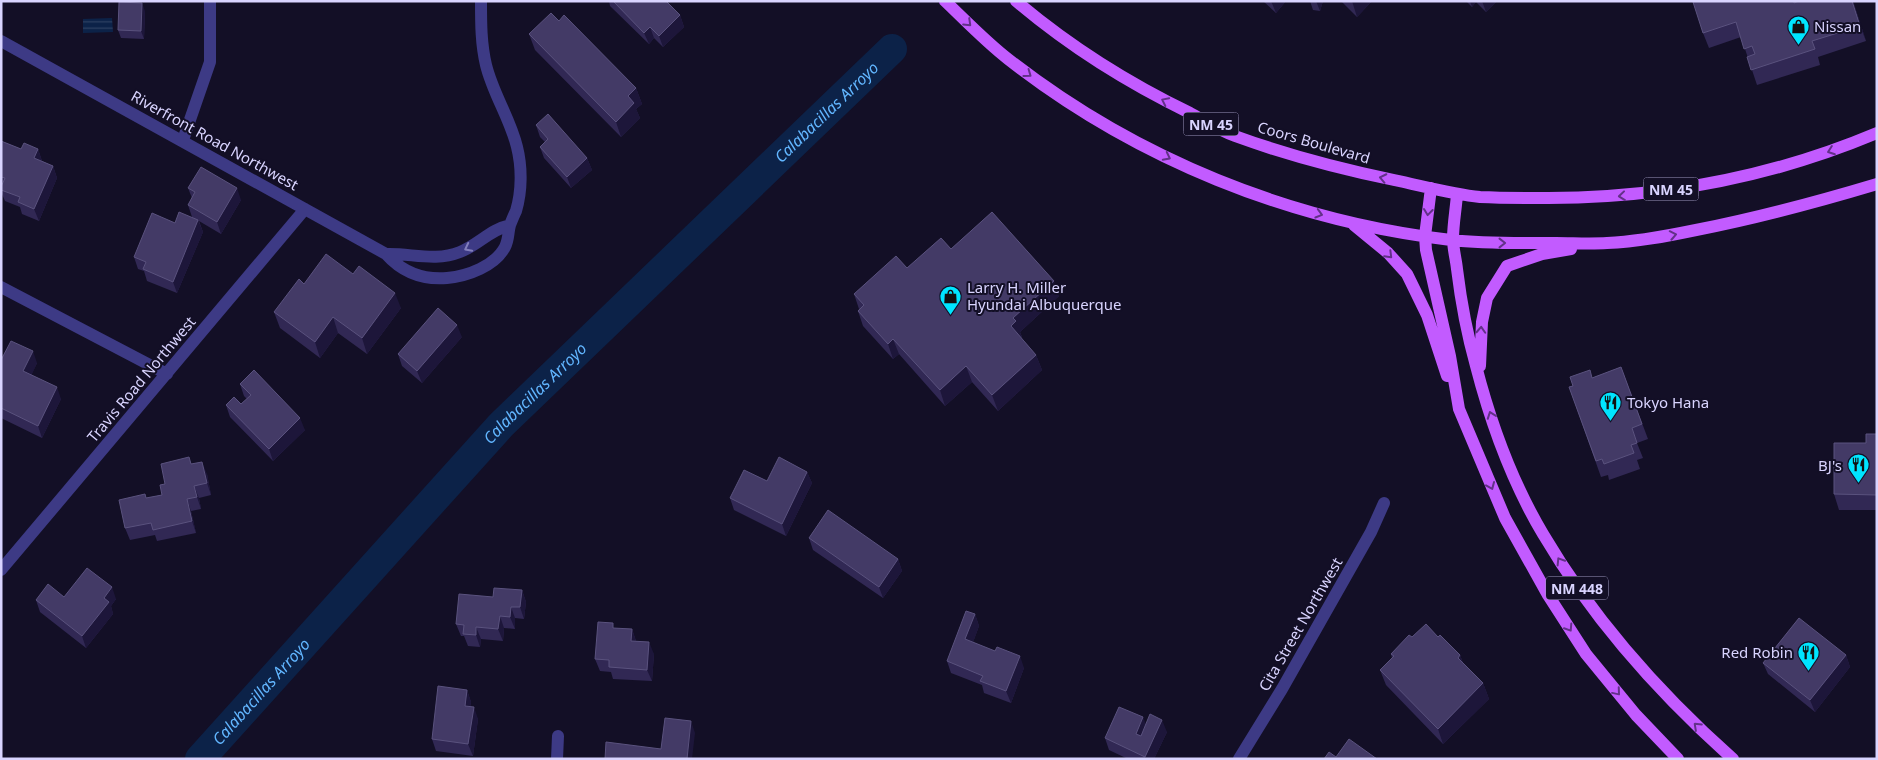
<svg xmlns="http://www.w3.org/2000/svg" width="1878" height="760" font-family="'Noto Sans',sans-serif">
	<defs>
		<pattern id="water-rules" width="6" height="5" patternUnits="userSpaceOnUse" patternTransform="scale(1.25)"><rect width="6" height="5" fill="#0c2248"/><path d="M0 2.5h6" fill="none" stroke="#2f4163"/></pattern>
	</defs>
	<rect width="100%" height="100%" fill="#130f26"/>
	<path fill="url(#water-rules)" d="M112 18 113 32 83 33V19Z"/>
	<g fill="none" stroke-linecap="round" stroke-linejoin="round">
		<path stroke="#0c2248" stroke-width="30" id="s1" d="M200 759 501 425 892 49"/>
		<path stroke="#3d3a85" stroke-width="12" d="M1 41 386 254C402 272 423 280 447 278 468 276 495 266 505 247 509 239 508 232 510 225 512 220 514 215 516 211 522 191 522 167 517 147 510 118 493 94 486 65 481 44 481 23 481 1
			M183 140 210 62V1
			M386 254C411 253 435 262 460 252 478 245 491 229 510 225
			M1 287 167 374
			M1 570 305 209
			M557 759 558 736
			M1239 759 1282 689 1371 532 1384 503"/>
		<path stroke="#c25bff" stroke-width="12" d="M945 1C966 21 986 42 1008 59 1136 159 1290 221 1451 240 1486 244 1521 243 1556 243 1573 243 1590 244 1607 243 1637 242 1667 236 1696 230 1757 218 1817 202 1877 184
			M1016 1C1069 46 1128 83 1190 113 1205 121 1219 130 1235 136 1287 155 1341 169 1394 180 1423 186 1451 194 1480 197 1500 198 1520 198 1540 198 1655 199 1770 178 1877 133
			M1431 188 1425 236 1426 250 1450 356 1459 409 1505 518 1548 595 1586 654 1636 715 1678 759
			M1457 194C1456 209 1453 224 1453 239 1453 249 1456 259 1457 269 1461 302 1467 334 1476 366 1491 424 1512 482 1543 534 1593 619 1660 694 1733 759
			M1354 225 1388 253 1407 274 1427 315 1447 376
			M1480 366 1482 322 1487 298 1507 266 1542 254 1571 249"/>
	</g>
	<path fill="#312854" d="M609 1H666L680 15 684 27 663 47 654 38 649 44 610 6Z
		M1263 1H1286L1276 13Z
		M1310 1H1323L1320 11 1313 10Z
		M1341 1H1372L1357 17Z
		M1466 1H1497L1486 12 1476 2 1472 7Z
		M1695 1H1794L1795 3 1799 1H1853L1866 41 1818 57 1820 65 1757 85 1741 37 1709 48 1703 33Z
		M145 11 144 39 121 38 118 30Z
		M559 21 636 88 642 104 636 109 640 118 621 137 535 50 529 34Z
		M536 125 587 158 592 170 571 188 544 158 540 147 545 142 540 137Z
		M1 141 21 149H38L42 161 53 166 57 178 39 221 22 214 20 207 5 201 1 192Z
		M188 188 241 200 221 234 199 221 203 232 177 293 147 281 144 271 138 269 134 257 175 223 192 217 188 205 192 198Z
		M951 249 1059 296 1020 332 1022 337 1021 338 1036 355 1042 370 998 411 972 382 945 406 899 354 893 359 863 326 858 311 859 309 854 294 907 268Z
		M353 274 401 308 367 354 338 333 320 358 280 328 274 312 304 284Z
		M462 337 422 383 402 366 398 354Z
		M1 360 37 363 31 375 61 399 42 438 1 418Z
		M1621 367 1648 439 1637 443 1643 458 1637 460 1640 469 1609 480 1608 475 1601 477 1569 387Z
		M240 384 305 430 273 461 230 417 226 405 241 404 247 399 244 396Z
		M1877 434V510H1839L1834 494 1866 443Z
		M192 464 207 474 211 495 199 498 201 509 191 511 196 533 157 541 155 535 130 540 125 528 146 498 162 495 165 484Z
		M807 472 812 483 786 536 734 510 730 498Z
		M809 538 898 559 902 571 883 598 813 550Z
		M522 590 526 602 524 619 515 618V629L504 628 503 641 481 639 480 647 468 646 464 636H461L456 624 493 597Z
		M64 597 116 599 111 606 113 614 86 648 40 612 36 600Z
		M975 614 979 626 973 642 1024 668 1011 703 984 693 982 685 951 673 947 661Z
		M615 628 632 629 636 641 654 654 652 681 613 679 611 672 600 671 595 659Z
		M1412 637H1438L1460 655 1463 663 1483 683 1489 699 1443 744 1386 685 1380 670 1392 658 1391 654Z
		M1846 655 1850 667 1815 712 1768 674 1763 663Z
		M467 690 471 702 470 707 478 719 473 756 436 751 432 739Z
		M1146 724 1167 732 1154 759H1128L1109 750 1105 738Z"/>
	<path fill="#1d163a" d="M1271 1H1286L1276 13Z
		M1316 1H1323L1320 11Z
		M1352 1H1372L1357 17Z
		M1470 1H1475L1476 2 1472 7Z
		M1482 1H1497L1486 12Z
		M1852 1H1853L1866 41 1860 26Z
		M142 3 145 11 144 39 141 31Z
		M680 15 684 27 663 47 659 36Z
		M650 27 654 38 649 44 644 33Z
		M636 88 642 104 636 109 640 118 621 137 616 122 628 96Z
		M38 149 42 161 38 170 34 158Z
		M587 158 592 170 571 188 567 177Z
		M53 166 57 178 39 221 34 209Z
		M237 188 241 200 221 234 217 222Z
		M198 220 203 232 177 293 173 282Z
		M1054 281 1059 296 1020 332 1022 337 1016 342 1011 326 1013 318Z
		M395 293 401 308 367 354 362 338Z
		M333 317 338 333 320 358 315 342Z
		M457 325 462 337 422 383 417 371Z
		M893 339 899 354 893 359 888 344Z
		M33 351 37 363 28 383 23 371Z
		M1036 355 1042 370 998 411 992 395Z
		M966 366 972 382 945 406 940 390Z
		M57 387 61 399 42 438 38 426Z
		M300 418 305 430 273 461 269 449Z
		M202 462 207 474 211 495 207 483Z
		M807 472 812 483 786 536 782 524Z
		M194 486 199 498 201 509 197 497Z
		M187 499 191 511 196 533 192 521Z
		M898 559 902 571 883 598 879 587Z
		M112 587 116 599 111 606 113 614 86 648 82 636 104 598Z
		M522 590 526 602 524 619 520 607Z
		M511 607 515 618V629L510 617Z
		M975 614 979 626 970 651 965 639Z
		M500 616 504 628 503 641 498 629Z
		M476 627 481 639 480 647 476 635Z
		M632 629 636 641V653L631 641Z
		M649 642 654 654 652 681 647 670Z
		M1460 655 1466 671 1458 658Z
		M1846 655 1850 667 1815 712 1810 700Z
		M1020 656 1024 668 1011 703 1006 691Z
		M1483 683 1489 699 1443 744 1438 729Z
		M467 690 471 702 469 718 465 706Z
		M474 707 478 719 473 756 468 744Z
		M1143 717 1148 729 1140 745 1136 734Z
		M1162 720 1167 732 1154 759H1146L1145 757Z
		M691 721 695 733 692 759H687Z"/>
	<path fill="#433a66" stroke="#5a527e" d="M613 1H666L680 15 659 36 650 27 644 33Z
		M1695 1H1794V3L1799 1H1852L1860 26 1812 41 1815 49 1751 70 1747 57 1755 54 1752 46 1744 49 1736 22 1703 33 1693 2Z
		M119 2 142 3 141 31 118 30Z
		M551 13 559 21 564 15 636 88 628 96 634 103 616 122 529 34Z
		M548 114 587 158 567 177 540 147 548 139 536 125Z
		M1 141 21 149 24 143 38 149 34 158 53 166 34 209 18 202 20 197 1 190V187L5 178 1 177Z
		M201 167 237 188 217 222 188 205 195 192 188 188Z
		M179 212 198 220 173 282 143 269 146 262 134 257 152 213 175 223Z
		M992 212 1054 281 1013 318 1016 321 1011 326 1036 355 992 395 966 366 940 390 893 339 888 344 858 311 864 305 854 294 896 256 907 268 941 238 951 249Z
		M326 254 353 274 359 266 395 293 362 338 333 317 315 342 274 312 299 279 304 284Z
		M438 308 457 325 417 371 398 354Z
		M11 341 33 351 23 371 57 387 38 426 1 408V360Z
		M1621 367 1642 424 1632 428 1637 443 1631 445 1634 453 1604 464 1602 459 1596 461 1569 387 1573 386 1570 377 1590 370 1592 378Z
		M254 370 300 418 269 449 226 405 234 397 241 404 251 395 240 384Z
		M1866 434H1877V495L1834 494V443H1866Z
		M189 457 191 464 202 462 207 483 194 486 197 497 187 499 192 521 153 530 151 523 125 528 119 500 145 494 146 498 162 495 160 485 165 484 161 464Z
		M779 457 807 472 782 524 730 498 744 470 767 481Z
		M828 510 898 559 879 587 809 538Z
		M87 568 112 587 104 598 109 602 82 636 36 600 48 584 64 597Z
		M494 588 522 590 520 607H511L510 617 500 616 498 629 476 627V635L463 634 464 625 456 624 459 594 493 597Z
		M966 611 975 614 965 639 995 651 997 647 1020 656 1006 691 980 681 983 676 947 661Z
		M1799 618 1846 655 1810 700 1763 663Z
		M598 622 613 623V628L632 629 631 641 649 642 647 670 609 667V660L595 659Z
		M1426 624 1438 637 1440 635 1460 655 1458 658 1483 683 1438 729 1380 670 1394 656 1391 654 1409 635 1412 637Z
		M438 686 467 690 465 706 474 707 468 744 432 739Z
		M1119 707 1143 717 1136 734 1141 736 1150 714 1162 720 1145 757 1105 738Z
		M665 718 691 721 687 759H605L606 742 661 749Z
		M1349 739 1377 759H1324L1329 752 1336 757Z"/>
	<defs><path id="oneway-chevron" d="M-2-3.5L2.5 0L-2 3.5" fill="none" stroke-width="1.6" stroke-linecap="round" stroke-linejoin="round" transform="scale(1.25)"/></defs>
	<g stroke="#623188">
		<use href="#oneway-chevron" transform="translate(968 23) rotate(44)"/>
		<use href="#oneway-chevron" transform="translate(1028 74) rotate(36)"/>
		<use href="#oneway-chevron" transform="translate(1165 101) rotate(-154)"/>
		<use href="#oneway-chevron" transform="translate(1831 151) rotate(160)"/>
		<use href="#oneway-chevron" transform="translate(1167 157) rotate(27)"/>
		<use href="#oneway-chevron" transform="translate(1383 178) rotate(-168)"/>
		<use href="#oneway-chevron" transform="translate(1622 196) rotate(174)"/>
		<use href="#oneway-chevron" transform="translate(1428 212) rotate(97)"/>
		<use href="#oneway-chevron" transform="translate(1319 214) rotate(16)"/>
		<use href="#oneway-chevron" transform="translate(1673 235) rotate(-11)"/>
		<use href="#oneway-chevron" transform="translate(1502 243)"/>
		<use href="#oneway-chevron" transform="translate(1389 255) rotate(45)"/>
		<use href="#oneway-chevron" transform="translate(1481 330) rotate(-87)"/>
		<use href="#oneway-chevron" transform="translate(1491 415) rotate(-110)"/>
		<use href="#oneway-chevron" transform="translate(1491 486) rotate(67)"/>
		<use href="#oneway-chevron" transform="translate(1560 561) rotate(-122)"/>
		<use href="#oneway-chevron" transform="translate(1569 628) rotate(57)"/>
		<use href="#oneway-chevron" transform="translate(1617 692) rotate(50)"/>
		<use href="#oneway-chevron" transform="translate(1697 726) rotate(-137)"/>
	</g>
	<use stroke="#837fbc" href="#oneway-chevron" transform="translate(468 248) rotate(153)"/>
	<defs>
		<symbol id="shop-pin" viewBox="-11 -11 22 30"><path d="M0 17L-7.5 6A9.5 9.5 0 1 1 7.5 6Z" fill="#00e5ff" stroke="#130f26"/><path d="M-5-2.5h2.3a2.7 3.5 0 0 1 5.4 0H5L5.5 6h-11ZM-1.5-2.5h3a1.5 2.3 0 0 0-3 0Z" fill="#111"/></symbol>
		<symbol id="restaurant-pin" viewBox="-11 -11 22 30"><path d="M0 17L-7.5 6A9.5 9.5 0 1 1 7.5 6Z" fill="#00e5ff" stroke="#130f26"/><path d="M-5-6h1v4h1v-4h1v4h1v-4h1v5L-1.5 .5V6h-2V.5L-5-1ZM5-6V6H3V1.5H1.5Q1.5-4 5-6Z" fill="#111"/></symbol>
	</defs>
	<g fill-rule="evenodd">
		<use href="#shop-pin" x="1786" y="14" width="25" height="34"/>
		<use href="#shop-pin" x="938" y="284" width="25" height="34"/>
		<use href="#restaurant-pin" x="1598" y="390" width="25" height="34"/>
		<use href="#restaurant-pin" x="1846" y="452" width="25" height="34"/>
		<use href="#restaurant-pin" x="1796" y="640" width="25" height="34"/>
	</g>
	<g text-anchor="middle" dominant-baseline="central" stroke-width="4" stroke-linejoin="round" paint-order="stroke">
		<g fill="#130f26" stroke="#9e99be" stroke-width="1">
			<rect x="1183.5" y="112.5" width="55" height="23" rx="4"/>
			<rect x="1643.5" y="177.5" width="55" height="23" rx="4"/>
			<rect x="1546" y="576.5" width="62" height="23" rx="4"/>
		</g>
		<g font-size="14" font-weight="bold" fill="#d9d4ff">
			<text x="1211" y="124">NM 45</text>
			<text x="1671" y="189">NM 45</text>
			<text x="1577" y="588">NM 448</text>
		</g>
		<g font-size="15" fill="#d9d4ff" stroke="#130f26" text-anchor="start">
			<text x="1814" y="26">Nissan</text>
			<text x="967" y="287">Larry H. Miller<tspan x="967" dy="17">Hyundai Albuquerque</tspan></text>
			<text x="1627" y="402">Tokyo Hana</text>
			<text x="1842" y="465" text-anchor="end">BJ's</text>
			<text x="1793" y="652" text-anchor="end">Red Robin</text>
		</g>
		<g font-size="15" fill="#d9d4ff" stroke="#130f26">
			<text transform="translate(215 140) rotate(29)">Riverfront Road Northwest</text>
			<text transform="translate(1314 142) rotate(16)">Coors Boulevard</text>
			<text transform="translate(141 379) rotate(-50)">Travis Road Northwest</text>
			<text transform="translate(1300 624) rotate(-60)">Cita Street Northwest</text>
		</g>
		<g font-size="16" font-style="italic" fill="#62b6ff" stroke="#130f26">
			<text stroke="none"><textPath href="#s1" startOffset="901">Calabacillas Arroyo</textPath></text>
			<text stroke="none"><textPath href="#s1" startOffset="496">Calabacillas Arroyo</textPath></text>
			<text stroke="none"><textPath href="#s1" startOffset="91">Calabacillas Arroyo</textPath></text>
		</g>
	</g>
	<rect width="1878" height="760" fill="none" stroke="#d9d4ff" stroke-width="5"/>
</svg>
